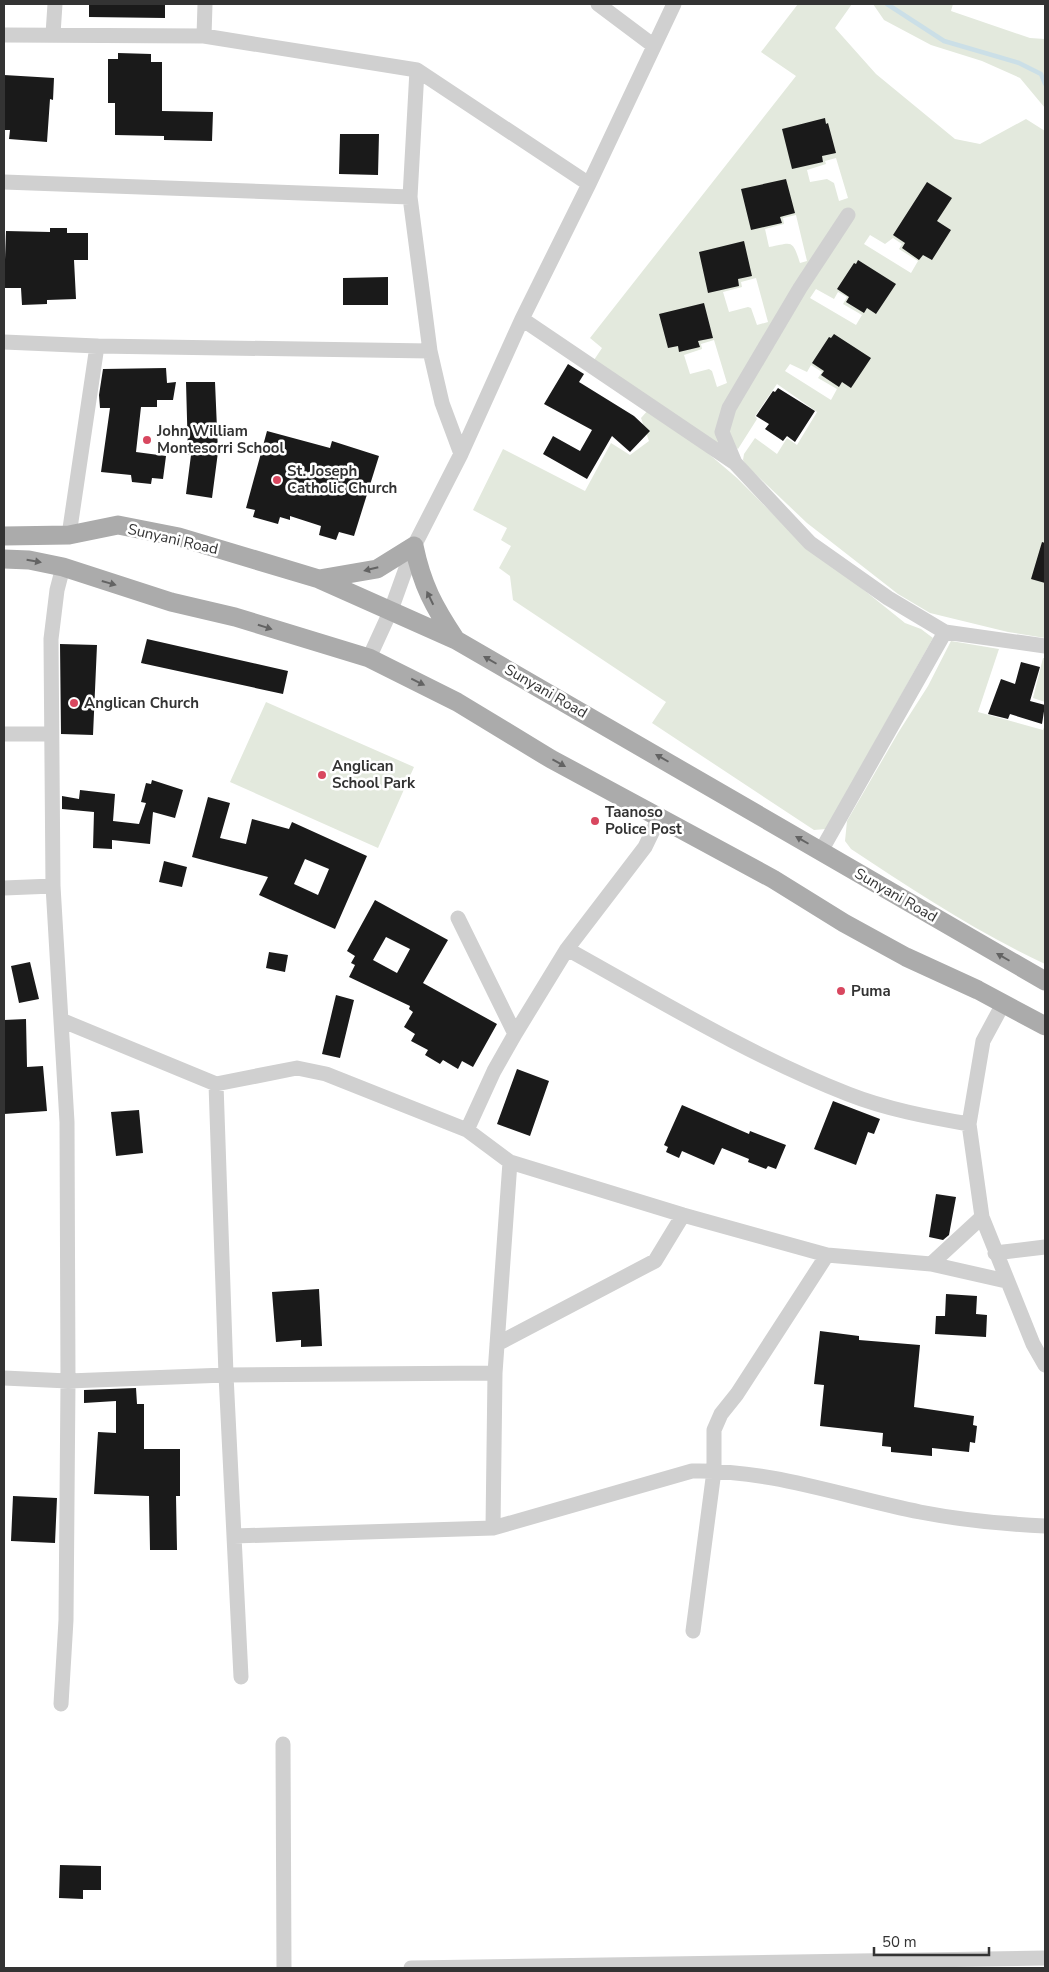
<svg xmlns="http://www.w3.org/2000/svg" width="1049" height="1972" font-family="'Nunito Sans',sans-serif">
	<rect width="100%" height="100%" fill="#fff"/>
	<path fill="#e3e9dd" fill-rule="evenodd" d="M798 4H852L835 28 876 74 955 139 980 144 1026 119 1045 131V638L1008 632 930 613 898 594 807 523 747 466 743 460 744 454 755 438 777 454 787 438 797 445 817 412 777 384 755 416 757 419 738 449 732 444 721 449 594 360 602 348 590 338 796 76 761 52ZM836 158 848 198 839 201 834 183 827 179 810 182 807 170 826 164 825 161ZM796 215 807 261 800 263C792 238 792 243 769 247L765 229 784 224 783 218ZM870 235 885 244 893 238 902 244 899 249 918 261 911 273 864 244ZM756 278 768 322 757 325 751 308 748 307 729 312 723 292 742 287 741 282ZM816 289 834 299 838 292 847 297 843 304 862 315 856 325 810 298ZM714 340 727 383 717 387 712 371 709 369 690 374 684 355 702 349 701 344ZM790 364 807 372 811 365 822 372 818 378 837 389 831 400 785 371Z
		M873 4H953L951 11 1030 38 1045 39V108L1020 78 982 61 931 45 884 20Z
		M649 409 696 443 737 478 788 529 905 623 921 629 933 638 826 829 814 830 652 723 666 702 513 600 510 576 499 568 511 546 501 540 507 528 473 510 503 449 585 491 611 443 630 455 649 441 641 418Z
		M951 641 999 649 978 712 1043 730 1045 724V964C977 932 914 891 851 849L845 841 847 821 898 733 928 686Z
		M1043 658H1045V702L1033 698Z
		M266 702 414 767 378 848 230 782Z"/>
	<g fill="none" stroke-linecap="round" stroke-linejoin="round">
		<path stroke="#cbdfe7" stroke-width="4.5" d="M887 4 944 41 1019 63 1041 74 1045 84"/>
	</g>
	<path fill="#1a1a1a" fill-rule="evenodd" d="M89 4H165V18L89 17Z
		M118 53 151 54V62H162V111L213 112 212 141 164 140V136L115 135V103H108V59H118Z
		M4 75 54 78 53 100 50 99 47 142 9 139 10 130H4Z
		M825 118 826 124 828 123 836 153 822 156 823 162 792 169 782 129Z
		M340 134H379L378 175 339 174Z
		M786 179 795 213 780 217 782 223 751 230 741 189Z
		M927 182 952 198 937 221 951 230 932 260 923 255 919 260 902 248 905 243 893 235Z
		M50 228H67V233H88V260H74L76 299 47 300V304L22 305 21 288H4L6 231 50 232Z
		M744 241 752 276 738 279 739 286 708 293 699 252Z
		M858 260 896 284 876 314 867 308 864 313 846 302 849 297 837 289 854 263 856 264Z
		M388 277V305H343V278Z
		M704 303 713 338 698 341 700 347 679 352 678 346 668 348 659 314Z
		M834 334 871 358 851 388 842 382 839 387 821 375 824 371 812 363 829 337 831 338Z
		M568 364 584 374 579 382 634 416 650 431 630 452 612 436 587 479 543 454 553 436 580 451 592 430 544 404Z
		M166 368 167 383 176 382 173 400H157V407H141L136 452 166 456 163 479 152 478 151 484 132 482 131 475 101 472 110 408H100L99 395 103 369Z
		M186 382H215L218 452 212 498 186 494 191 455H188Z
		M778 388 815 411 795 442 787 436 783 441 765 429 769 424 756 416 773 391 775 392Z
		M267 431 330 448 332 441 379 456 354 536 339 532 336 540 319 535 321 526 290 516V520L280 517 278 524 253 517 255 510 246 508Z
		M1042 542 1045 543V583L1031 579Z
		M147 639 288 671 283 694 141 663Z
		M60 644 97 645 93 735 61 734Z
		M1021 662 1040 667 1030 701 1045 705 1042 724 1010 714 1008 719 988 714 1001 679 1015 684Z
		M152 780 183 790 175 818 153 812 150 844 112 840V849L93 848 94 812 62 809V796L79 799 80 790 115 794 113 821 139 824 146 803 141 802 146 783 151 784Z
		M208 797 230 803 220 838 246 844 252 819 289 829 292 822 367 856 335 929 259 895 268 877 192 857ZM305 859 329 869 318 895 294 884Z
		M164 861 187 867 182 887 159 882Z
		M375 900 448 940 423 983 497 1024 473 1067 462 1061 458 1069 443 1060 440 1064 425 1055 428 1050 411 1041 415 1034 404 1027 413 1012 409 1009 410 1006 349 977 355 965 351 963 355 956 347 951ZM386 937 410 949 397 973 373 960Z
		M269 952 288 955 285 972 266 968Z
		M30 962 39 999 19 1003 11 966Z
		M336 995 354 1000 340 1058 322 1054Z
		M26 1019 27 1067 43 1066 47 1111 4 1114V1020Z
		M517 1069 549 1081 530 1136 497 1124Z
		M833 1101 880 1119 874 1134 868 1132 856 1165 814 1149Z
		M682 1105 749 1134 750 1131 786 1145 776 1169 768 1166 766 1169 748 1162 749 1159 722 1148 714 1165 682 1151 679 1158 666 1152 668 1147 664 1145Z
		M139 1110 143 1153 116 1156 111 1112Z
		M936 1194 956 1197 949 1235 943 1240 929 1237Z
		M319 1289 322 1346 301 1347V1340L276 1342 272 1292Z
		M946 1294 977 1296 976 1314 987 1315 986 1337 935 1334 936 1316H945Z
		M820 1331 859 1336V1340L920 1345 914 1407 974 1416 973 1425 977 1426 975 1443 970 1442 969 1452 932 1448V1456L891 1452V1447L882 1446 883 1433 820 1426 824 1385 814 1384Z
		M136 1388 137 1404H144V1449H180V1496H176L177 1550H150L149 1496 94 1494 98 1432 116 1433V1401L84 1403V1390Z
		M13 1496 57 1498 55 1543 11 1541Z
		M60 1865 101 1866V1890H83V1899L59 1898Z"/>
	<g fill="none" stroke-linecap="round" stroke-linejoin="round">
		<path stroke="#d0d0d0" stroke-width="15" d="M598 4 654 46
			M53 34 55 4
			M4 35 204 36 417 70 589 184
			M204 36 205 4
			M417 70 410 197 430 351 442 403 461 454
			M4 182 410 197
			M848 215 800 288 729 408 722 432 735 463 810 543 888 598 945 632 1045 646
			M522 319 735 463
			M4 342 97 346 430 351
			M69 535 97 346
			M369 658 391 610 414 546 461 454 522 319 589 184 674 4
			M4 734H51
			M821 851 945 632
			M4 888 53 886
			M458 918 515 1034
			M567 949C659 1000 749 1055 848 1094 886 1109 928 1117 969 1124
			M1003 1004 983 1041 969 1124 982 1217 1033 1344 1045 1365
			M61 1020 216 1084 297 1068 326 1074 467 1130 510 1162 683 1215 827 1255 931 1264 1006 1281
			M216 1084 226 1375 241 1677
			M467 1130 494 1071 515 1034 567 949 645 847 659 818
			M995 1253 1045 1247
			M931 1264 982 1217
			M497 1344 655 1261 683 1215
			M4 1378 68 1381 226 1375 495 1373
			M493 1528 495 1373 510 1162
			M234 1536 493 1528 692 1471C769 1469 845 1497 920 1512 961 1520 1004 1524 1045 1526
			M693 1631 714 1471V1430L721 1414 737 1394 827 1255
			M61 1704 66 1620 68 1381 67 1122 53 886 51 639 57 590 63 567
			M283 1744 284 1968
			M411 1968 1045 1958"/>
		<path stroke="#ababab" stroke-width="19" d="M4 536 69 535 118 525 179 537 319 579 456 640 1045 981
			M4 559 29 560 63 567 171 602 235 617 369 658 457 702 551 759 773 879 844 923 906 957 978 990 1045 1026
			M319 579 377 569 414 546C422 585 434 607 456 640"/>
	</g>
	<defs><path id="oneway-solid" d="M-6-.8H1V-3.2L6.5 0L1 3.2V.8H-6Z" transform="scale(1.25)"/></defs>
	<g fill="#636363">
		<use href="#oneway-solid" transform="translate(34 561) rotate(10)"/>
		<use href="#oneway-solid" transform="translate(371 569) rotate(166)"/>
		<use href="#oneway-solid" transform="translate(109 583) rotate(16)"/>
		<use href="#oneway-solid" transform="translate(430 598) rotate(-116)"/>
		<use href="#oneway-solid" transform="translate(265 627) rotate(18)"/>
		<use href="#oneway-solid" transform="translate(490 660) rotate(-150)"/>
		<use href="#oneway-solid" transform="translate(418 682) rotate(26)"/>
		<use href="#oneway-solid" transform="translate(662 758) rotate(-150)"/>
		<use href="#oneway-solid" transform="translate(559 763) rotate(29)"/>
		<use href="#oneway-solid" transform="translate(802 840) rotate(-150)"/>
		<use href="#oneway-solid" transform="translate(1003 957) rotate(-150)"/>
	</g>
	<g fill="#d8475f" stroke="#fff" stroke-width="2">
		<circle cx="147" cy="440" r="5"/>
		<circle cx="277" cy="480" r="5"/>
		<circle cx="74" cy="703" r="5"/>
		<circle cx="322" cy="775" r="5"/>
		<circle cx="595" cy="821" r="5"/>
		<circle cx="841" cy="991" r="5"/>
	</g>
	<g text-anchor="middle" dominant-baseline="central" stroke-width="5" stroke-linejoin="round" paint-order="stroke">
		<g font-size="15" font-weight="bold" fill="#333" stroke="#fff" text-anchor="start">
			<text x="157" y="431">John William<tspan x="157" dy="17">Montesorri School</tspan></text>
			<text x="287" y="471">St. Joseph<tspan x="287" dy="17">Catholic Church</tspan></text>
			<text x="84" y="703">Anglican Church</text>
			<text x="332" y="766">Anglican<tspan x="332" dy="17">School Park</tspan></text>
			<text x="605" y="812">Taanoso<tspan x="605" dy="17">Police Post</tspan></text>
			<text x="851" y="991">Puma</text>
		</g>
		<g font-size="15" fill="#333" stroke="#fff">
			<text transform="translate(173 539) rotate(13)">Sunyani Road</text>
			<text transform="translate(546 691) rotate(30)">Sunyani Road</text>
			<text transform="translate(896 895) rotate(30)">Sunyani Road</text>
		</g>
	</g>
	<rect width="1049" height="1972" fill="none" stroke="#333333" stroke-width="10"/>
	<path d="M874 1947v8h115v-8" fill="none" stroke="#333333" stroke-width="2.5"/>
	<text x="882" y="1947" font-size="15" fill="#333333" stroke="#ffffff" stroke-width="4" paint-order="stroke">50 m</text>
</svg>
